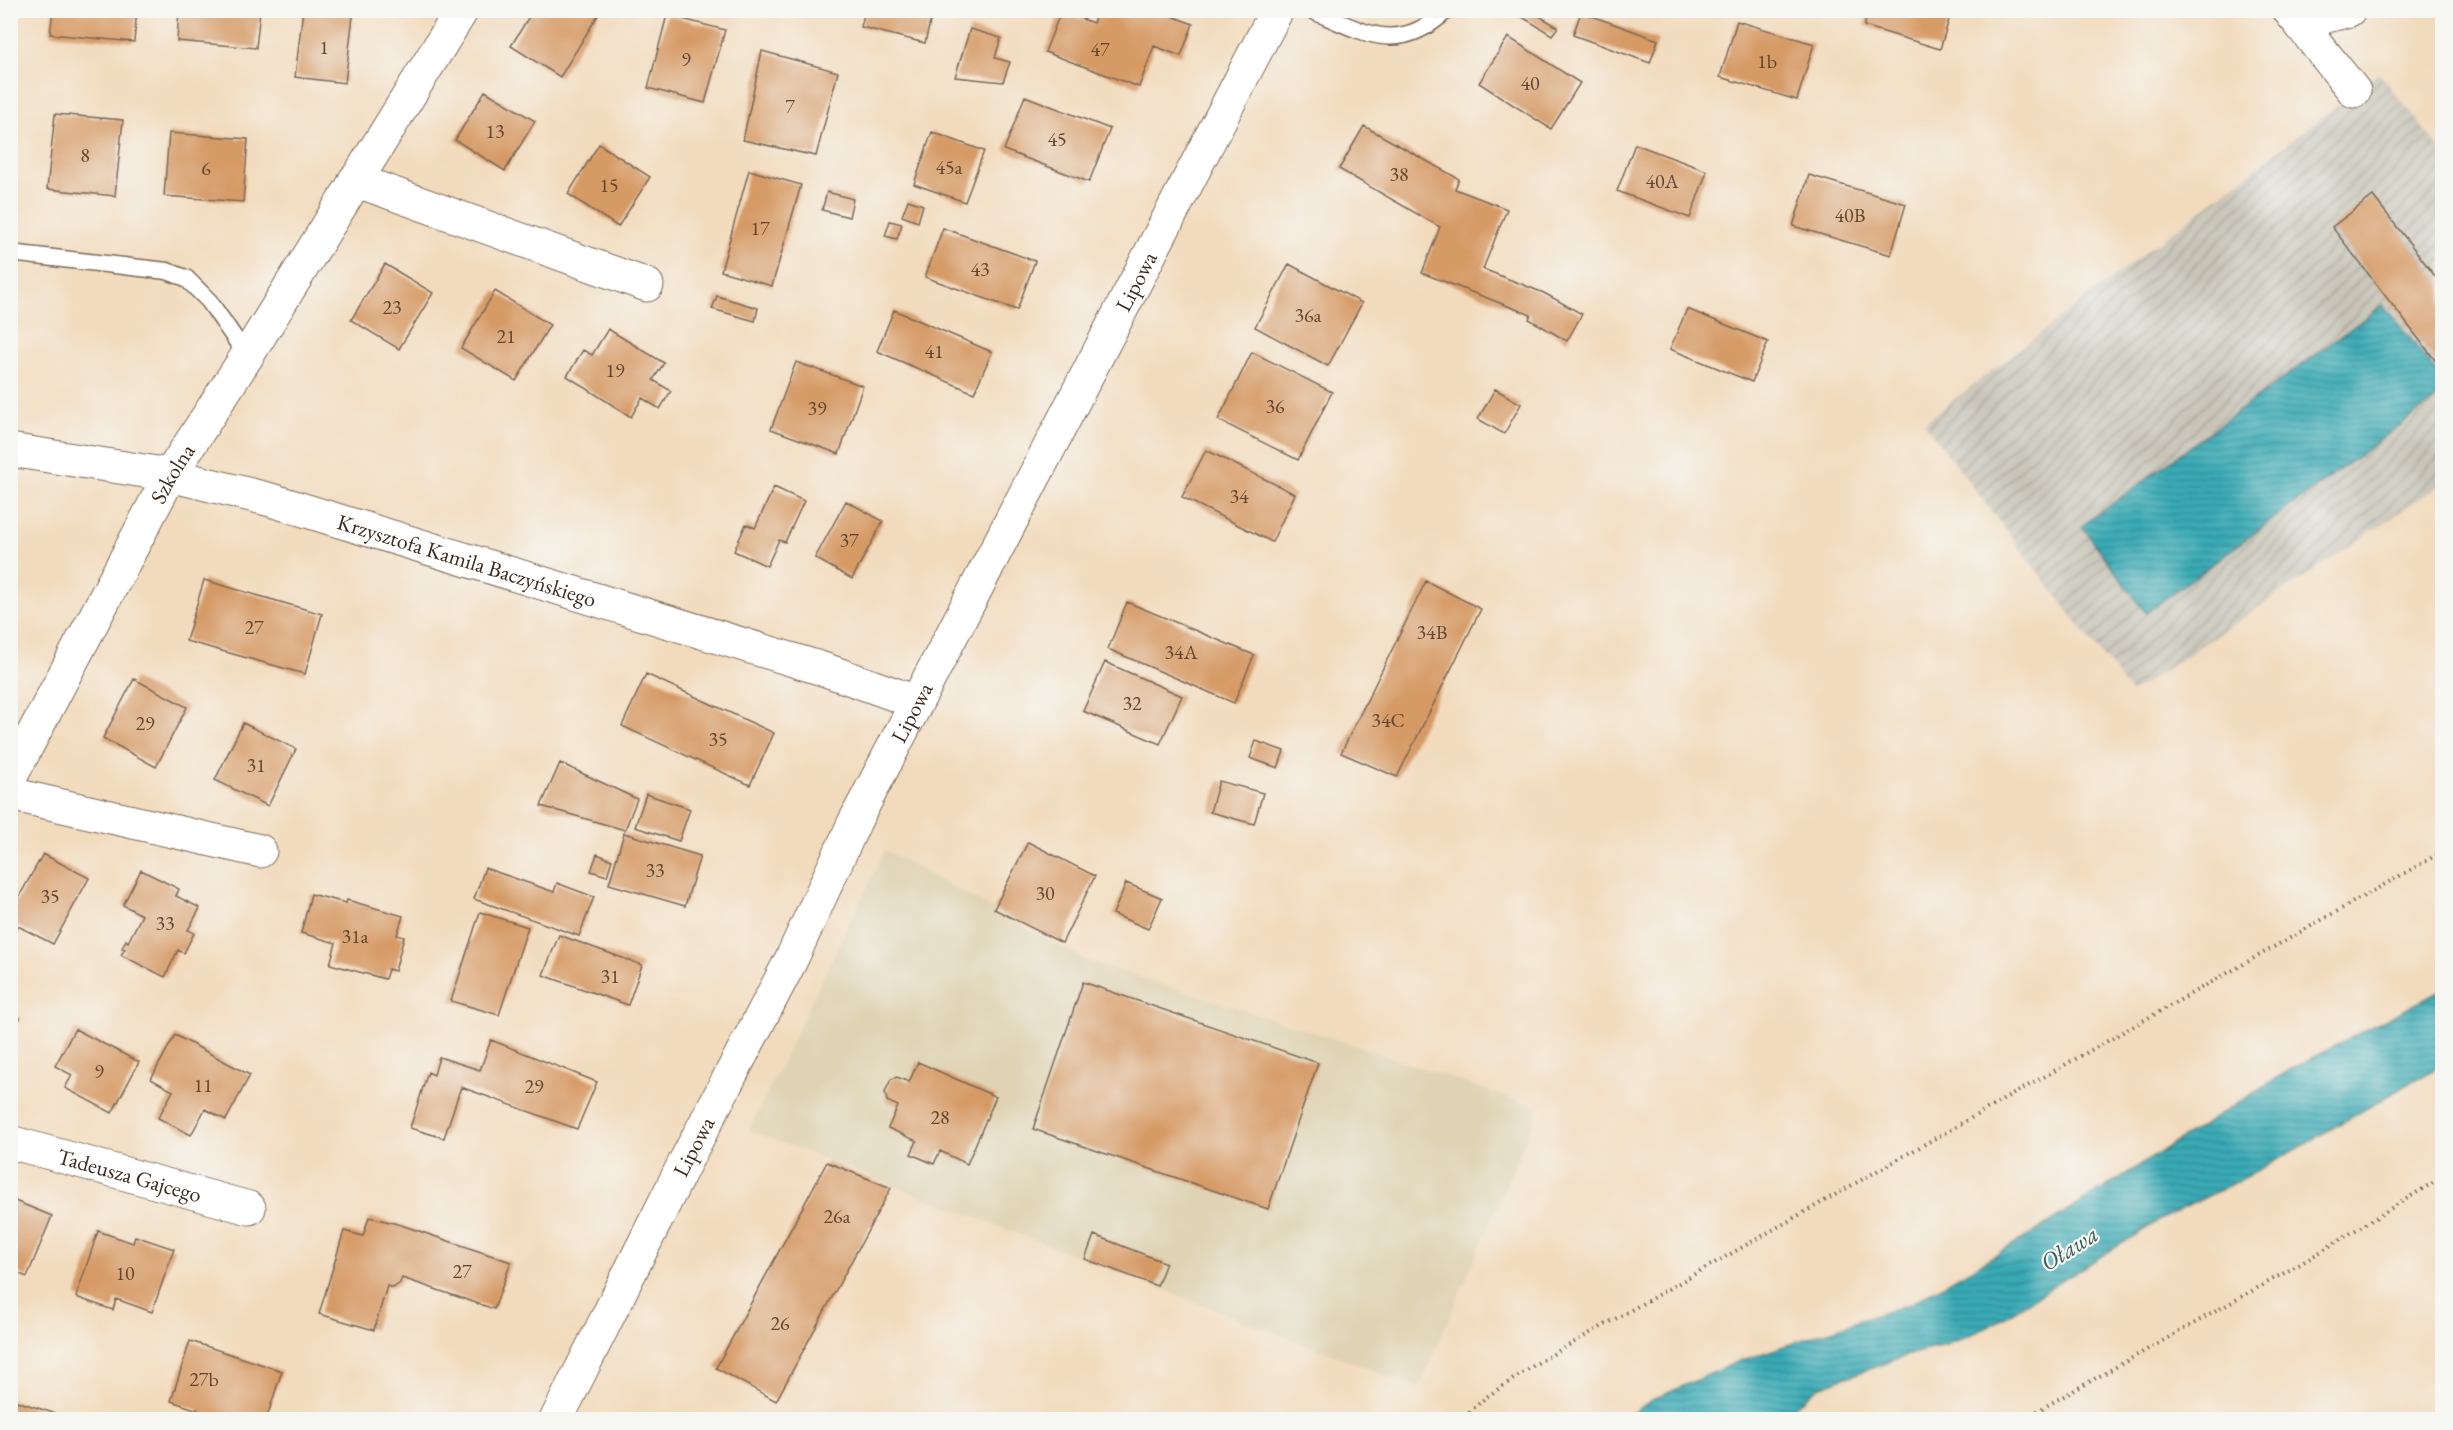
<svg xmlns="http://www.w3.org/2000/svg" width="2453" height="1430" font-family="'EB Garamond',serif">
	<defs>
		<pattern id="industrial-furrows" width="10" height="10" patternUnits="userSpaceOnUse" patternTransform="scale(1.5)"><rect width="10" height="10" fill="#c8c4b8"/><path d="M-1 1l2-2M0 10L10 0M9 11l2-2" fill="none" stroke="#a49f95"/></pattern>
		<pattern id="water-rules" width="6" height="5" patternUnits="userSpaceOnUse" patternTransform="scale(1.5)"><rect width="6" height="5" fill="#39aab5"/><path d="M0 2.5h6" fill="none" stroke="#318b93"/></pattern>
	</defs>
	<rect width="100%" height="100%" fill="#f6f6f2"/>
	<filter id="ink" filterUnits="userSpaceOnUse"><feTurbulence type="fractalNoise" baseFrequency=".0167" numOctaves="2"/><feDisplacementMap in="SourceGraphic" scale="12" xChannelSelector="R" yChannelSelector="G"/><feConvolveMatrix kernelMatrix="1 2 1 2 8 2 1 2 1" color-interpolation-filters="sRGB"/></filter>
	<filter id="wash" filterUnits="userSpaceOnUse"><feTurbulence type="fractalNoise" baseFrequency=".008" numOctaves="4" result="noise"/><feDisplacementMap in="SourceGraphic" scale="24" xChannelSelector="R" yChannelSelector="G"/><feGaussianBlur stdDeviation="1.35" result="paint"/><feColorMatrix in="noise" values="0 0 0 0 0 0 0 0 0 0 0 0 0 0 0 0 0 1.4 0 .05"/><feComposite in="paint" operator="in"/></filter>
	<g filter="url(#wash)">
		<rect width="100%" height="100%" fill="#f2dbbd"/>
		<path fill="#dfd3b4" d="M885 850 1085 960 1342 1041 1539 1108 1419 1388 749 1130Z"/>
		<path fill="url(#industrial-furrows)" d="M2379 73 2442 152V484L2131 693 1924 423Z"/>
		<path fill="url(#water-rules)" stroke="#3a6a6a" stroke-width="1.5" d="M2383 305 2442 379V394L2146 613 2082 526Z
			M2442 990V1065L2258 1171 2158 1221 1988 1327 1946 1345 1905 1356 1819 1387 1783 1416 1772 1419H1623L1652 1400 1737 1362 1912 1303 2035 1232 2293 1068Z"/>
		<g id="blocks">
			<path fill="#d69a65" d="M53 10H137L134 42 50 34Z
				M179 10H260L256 48 177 41Z
				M303 10 353 16 345 83 295 77Z
				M533 10H597L600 12 560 77 511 46Z
				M865 10H933L925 43 861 27Z
				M1098 10H1156L1193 24 1181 56 1154 46 1139 87 1045 52 1061 11 1093 23Z
				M1519 10H1529L1558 27 1552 35 1517 14Z
				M1869 10H1952L1940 49 1864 26Z
				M1581 12 1658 40 1650 63 1573 35Z
				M667 15 725 30 705 103 648 88Z
				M1737 21 1814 44 1797 100 1720 77Z
				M970 29 1001 38 995 58 1010 62 1003 82 955 77Z
				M1508 37 1580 83 1551 129 1479 83Z
				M762 51 838 72 816 156 743 140Z
				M485 91 535 121 505 171 455 140Z
				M1025 96 1110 129 1089 182 1004 150Z
				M55 114 123 120 115 196 47 189Z
				M1364 126 1459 179 1455 189 1507 209 1483 269 1544 293 1582 314 1567 341 1529 319 1531 315 1422 273 1440 227 1339 169Z
				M932 132 984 151 965 202 914 184Z
				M169 133 248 139 243 202 164 196Z
				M599 144 650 177 618 227 568 194Z
				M1635 144 1707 171 1690 218 1617 191Z
				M749 170 801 185 772 286 721 271Z
				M1809 175 1906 204 1891 255 1793 226Z
				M827 192 853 199 849 217 822 210Z
				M2373 196 2442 285V369L2332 227Z
				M908 200 923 205 918 222 902 216Z
				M890 221 902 224 897 239 885 236Z
				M943 228 1035 261 1017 310 925 277Z
				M385 264 433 293 399 349 351 320Z
				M1289 264 1362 303 1328 366 1255 327Z
				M495 291 550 325 516 381 461 348Z
				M717 296 758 308 755 321 712 309Z
				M1687 309 1768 342 1752 382 1670 349Z
				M894 310 992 352 974 393 877 351Z
				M608 329 664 363 653 380 671 391 660 409 642 398 631 417 567 376 583 350 592 355Z
				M1252 352 1332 392 1298 460 1218 420Z
				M796 362 863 386 839 454 771 429Z
				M1495 389 1521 404 1504 434 1478 419Z
				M1206 450 1295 494 1272 542 1182 497Z
				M774 487 804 501 785 542 779 540 767 566 734 551 746 524 755 528Z
				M846 501 883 521 852 579 815 558Z
				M204 580 322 614 305 674 186 641Z
				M1426 581 1481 609 1397 777 1341 753Z
				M1127 602 1254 655 1234 703 1108 649Z
				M1105 662 1182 696 1160 744 1083 711Z
				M646 674 774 733 750 785 622 726Z
				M134 679 187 707 156 767 103 738Z
				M243 723 296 749 268 806 215 780Z
				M1256 741 1284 751 1278 768 1250 758Z
				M560 763 637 799 625 830 541 806Z
				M1219 781 1263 793 1254 824 1210 812Z
				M646 794 690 809 679 841 635 827Z
				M624 833 700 856 685 906 609 884Z
				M1028 842 1095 876 1062 943 994 909Z
				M43 854 89 878 53 944 10 922V913Z
				M597 854 612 860 607 876 591 871Z
				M485 868 554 892 557 883 594 897 579 936 474 899Z
				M141 870 179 889 176 896 200 908 188 930 194 933 184 953 178 950 165 977 121 955 125 949 122 948 126 940 128 942 142 915 123 905Z
				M1126 883 1162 898 1148 929 1113 914Z
				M311 894 346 903 347 900 403 916 397 935 404 937 395 971 388 969 385 979 330 964 336 943 301 933Z
				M480 912 528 927 499 1015 451 1001Z
				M559 935 642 965 628 1005 543 975Z
				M1083 982 1318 1063 1268 1209 1033 1129Z
				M10 1013 20 1018 10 1037Z
				M75 1029 139 1062 112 1113 65 1088 72 1075 55 1066Z
				M175 1035 250 1075 226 1120 205 1109 191 1135 158 1118 173 1091 151 1079Z
				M491 1040 597 1082 577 1129 461 1087 444 1138 410 1128 428 1072 434 1075 439 1057 480 1070Z
				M918 1062 996 1097 967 1164 940 1151 934 1164 911 1154 917 1141 888 1128 898 1106 887 1101 885 1092 891 1079 897 1077 909 1082Z
				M827 1162 891 1188 776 1401 716 1368Z
				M10 1199 52 1216 27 1277 10 1270Z
				M369 1217 398 1224 511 1262 494 1309 402 1278 400 1283 393 1288 387 1286 374 1330 319 1314 344 1231 363 1236Z
				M98 1231 133 1243 135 1236 174 1249 152 1312 116 1299 113 1310 76 1297Z
				M1094 1235 1166 1263 1157 1286 1085 1259Z
				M190 1341 282 1371 266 1420H202L195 1417 198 1410 171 1401Z
				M10 1399 72 1419V1420H10Z"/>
		</g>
	</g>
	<g filter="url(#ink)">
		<use href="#blocks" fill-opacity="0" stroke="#7b6856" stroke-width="1.5"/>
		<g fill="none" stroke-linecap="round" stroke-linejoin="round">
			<defs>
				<path id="lane" d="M1311 10C1366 33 1398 56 1447 10
					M10 253 167 271 186 278 209 301 247 356"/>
				<g id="street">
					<path d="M2289 10 2354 91"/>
					<path d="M2293 15 2308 21 2349 10"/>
					<path d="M355 180 647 285"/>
					<path id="s1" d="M10 778 170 475 247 356 462 10"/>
					<path d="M10 794 260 851"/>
					<path id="s2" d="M10 1142 249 1208"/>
				</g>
				<g id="secondary">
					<path id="s3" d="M10 450 170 475 271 500 826 670 916 702"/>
					<path id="s4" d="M556 1420 685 1162 791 960 855 821 1277 10"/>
				</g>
			</defs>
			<use href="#lane" stroke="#7b6856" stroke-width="19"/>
			<use href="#street" stroke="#7b6856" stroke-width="35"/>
			<use href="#secondary" stroke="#7b6856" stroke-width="35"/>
			<path stroke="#7b6856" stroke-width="4" stroke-dasharray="1.5 4.5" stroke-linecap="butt" d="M1460 1420 1485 1398 1539 1362 2442 852
				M2021 1420 2302 1263 2442 1177"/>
			<use href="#lane" stroke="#fff" stroke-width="16"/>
			<use href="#street" stroke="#fff" stroke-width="33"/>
			<use href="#secondary" stroke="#fff" stroke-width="33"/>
		</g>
	</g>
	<g text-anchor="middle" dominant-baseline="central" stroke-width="4.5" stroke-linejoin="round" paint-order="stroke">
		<g font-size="20" fill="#624630">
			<text x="324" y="47">1</text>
			<text x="1100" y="49">47</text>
			<text x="686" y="59">9</text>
			<text x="1767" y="61">1b</text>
			<text x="1530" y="83">40</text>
			<text x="790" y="106">7</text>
			<text x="495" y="131">13</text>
			<text x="1057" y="139">45</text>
			<text x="85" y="155">8</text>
			<text x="949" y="167">45a</text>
			<text x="206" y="168">6</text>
			<text x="1399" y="174">38</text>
			<text x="1662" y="181">40A</text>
			<text x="609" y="185">15</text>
			<text x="1850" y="215">40B</text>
			<text x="760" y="228">17</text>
			<text x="980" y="269">43</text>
			<text x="392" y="307">23</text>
			<text x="1308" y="315">36a</text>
			<text x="506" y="336">21</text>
			<text x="934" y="351">41</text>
			<text x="615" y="370">19</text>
			<text x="1275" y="406">36</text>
			<text x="817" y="408">39</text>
			<text x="1239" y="496">34</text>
			<text x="849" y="540">37</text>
			<text x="254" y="627">27</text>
			<text x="1432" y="632">34B</text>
			<text x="1181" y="652">34A</text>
			<text x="1132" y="703">32</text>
			<text x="1388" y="720">34C</text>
			<text x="145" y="723">29</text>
			<text x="718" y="739">35</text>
			<text x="256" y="765">31</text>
			<text x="655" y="870">33</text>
			<text x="1045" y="893">30</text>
			<text x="50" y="896">35</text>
			<text x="165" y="923">33</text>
			<text x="355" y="936">31a</text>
			<text x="610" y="976">31</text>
			<text x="99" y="1071">9</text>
			<text x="203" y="1085">11</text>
			<text x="534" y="1086">29</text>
			<text x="940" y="1117">28</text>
			<text x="837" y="1216">26a</text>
			<text x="462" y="1271">27</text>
			<text x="125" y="1273">10</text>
			<text x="780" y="1323">26</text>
			<text x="204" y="1379">27b</text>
		</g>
		<g font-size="22" fill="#3b2a1e" stroke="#f6f6f2">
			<text stroke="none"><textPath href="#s4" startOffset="1278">Lipowa</textPath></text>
			<text stroke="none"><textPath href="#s1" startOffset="345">Szkolna</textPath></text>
			<text stroke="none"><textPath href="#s3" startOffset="471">Krzysztofa Kamila Baczyńskiego</textPath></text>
			<text stroke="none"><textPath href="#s4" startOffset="792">Lipowa</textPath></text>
			<text stroke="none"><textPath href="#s4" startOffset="306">Lipowa</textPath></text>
			<text stroke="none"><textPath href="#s2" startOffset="124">Tadeusza Gajcego</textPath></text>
		</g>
		<g font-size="24" font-style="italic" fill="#3a5d5a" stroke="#f6f6f2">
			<text transform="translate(2069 1248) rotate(-32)">Oława</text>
		</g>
	</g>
	<rect width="2453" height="1430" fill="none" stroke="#f6f6f2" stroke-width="36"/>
</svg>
